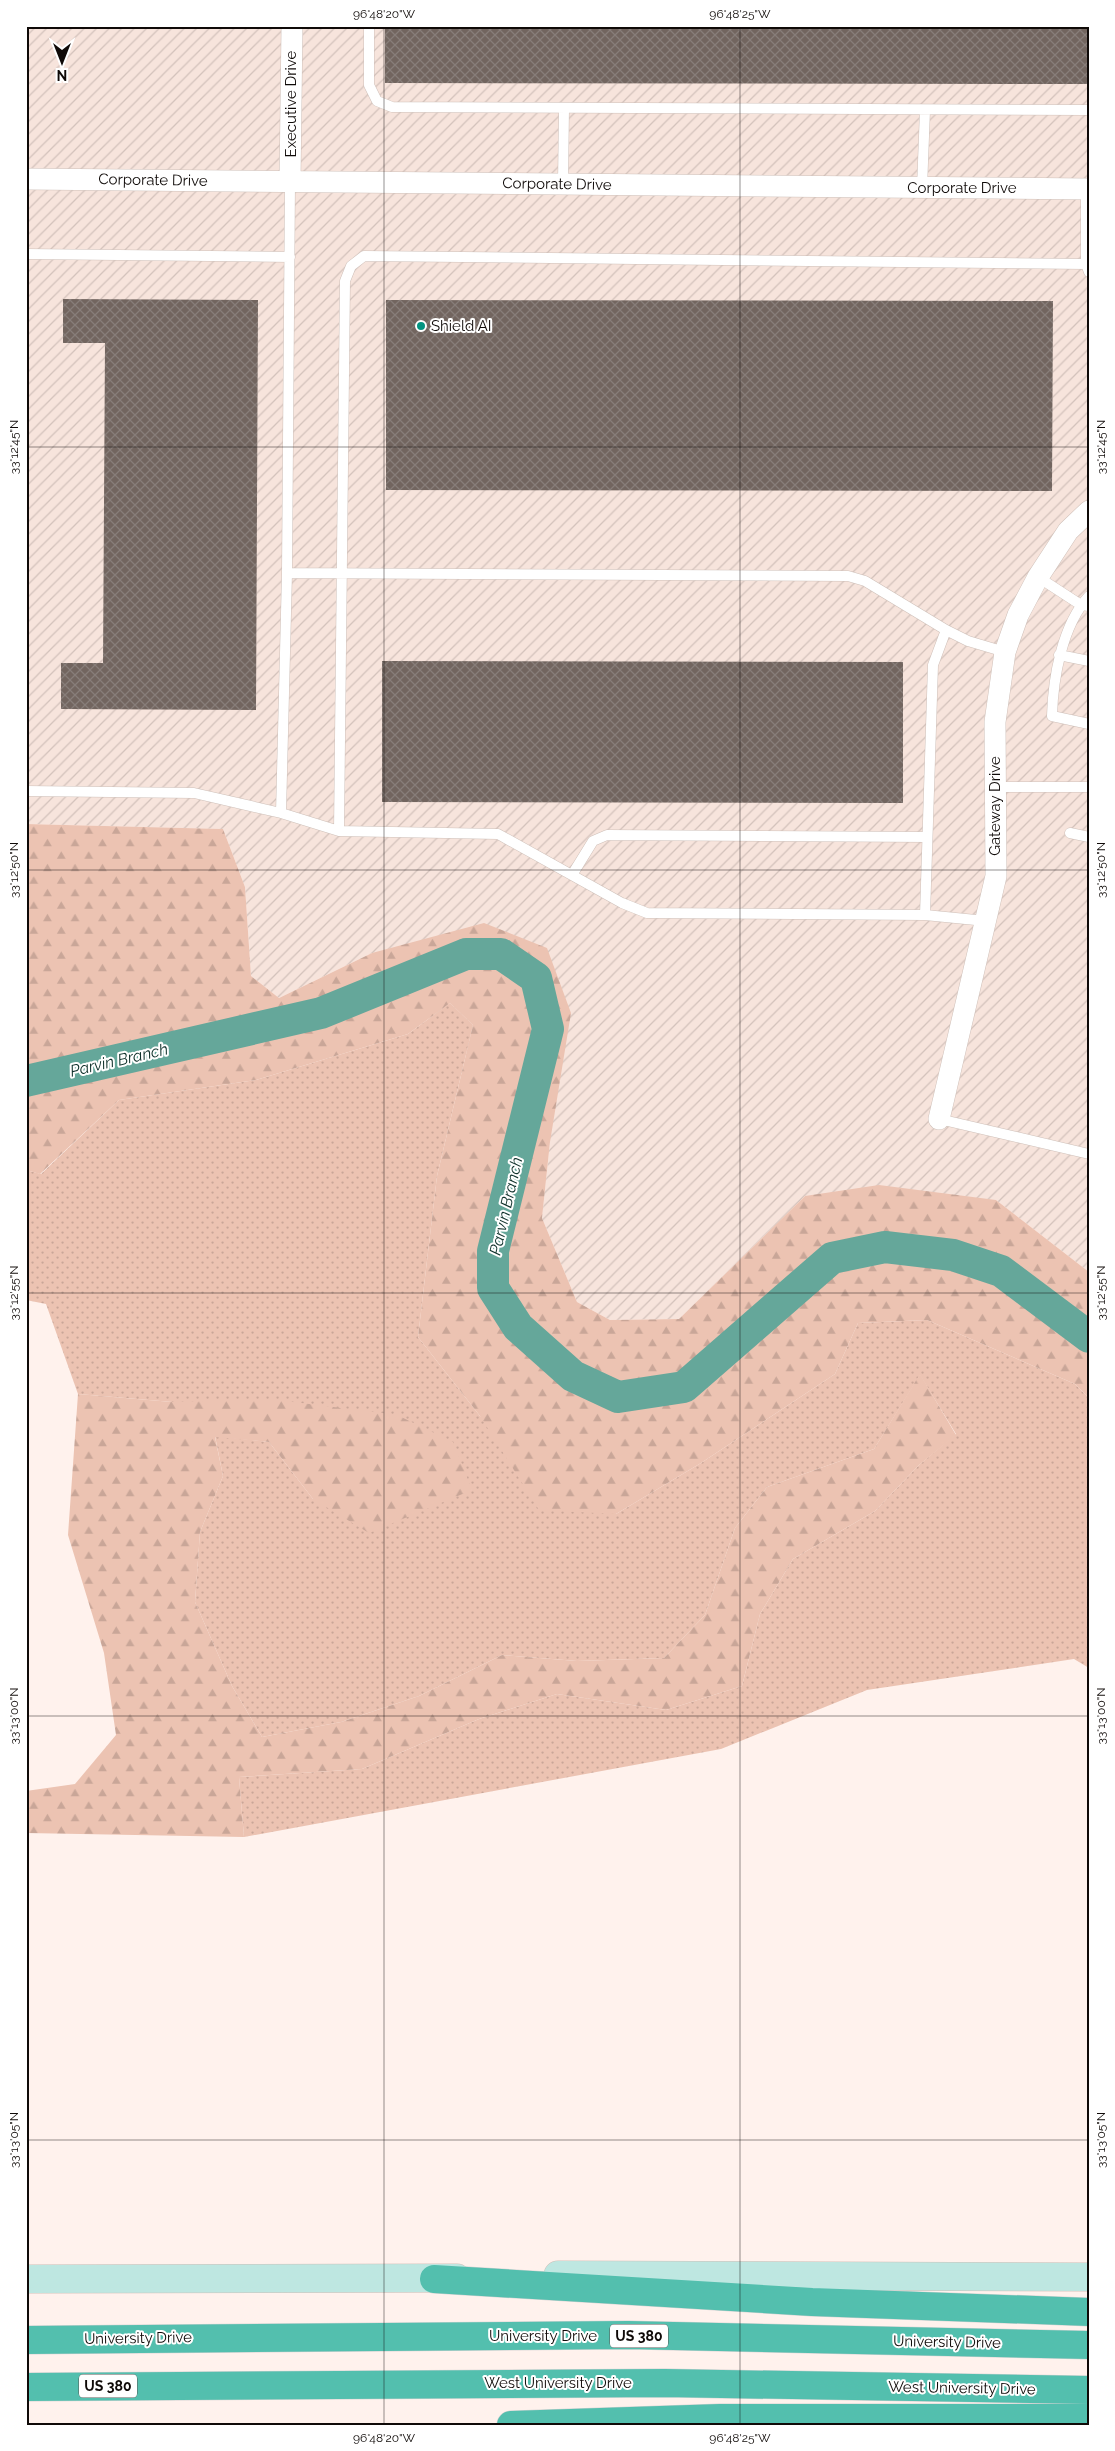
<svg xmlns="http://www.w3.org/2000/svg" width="1115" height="2451" font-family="Raleway,sans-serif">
	<defs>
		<pattern id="industrial-furrows" width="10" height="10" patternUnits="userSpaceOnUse" patternTransform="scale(1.25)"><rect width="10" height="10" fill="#f7e4dc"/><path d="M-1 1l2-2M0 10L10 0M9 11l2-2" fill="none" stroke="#d3c2bb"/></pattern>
		<pattern id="grass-dots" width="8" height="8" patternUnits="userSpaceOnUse" patternTransform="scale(1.25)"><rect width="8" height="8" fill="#ecc3b2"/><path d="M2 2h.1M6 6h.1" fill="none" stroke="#c9a698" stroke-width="1.8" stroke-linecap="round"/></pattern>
		<pattern id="forest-firs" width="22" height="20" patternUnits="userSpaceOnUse" patternTransform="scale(1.25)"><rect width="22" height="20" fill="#ecc3b2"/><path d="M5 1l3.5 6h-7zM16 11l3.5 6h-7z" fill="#c9a698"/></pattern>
		<pattern id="building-cross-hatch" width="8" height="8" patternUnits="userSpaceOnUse" patternTransform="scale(1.25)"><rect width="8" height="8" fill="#72655f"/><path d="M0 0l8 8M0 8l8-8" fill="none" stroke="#877d79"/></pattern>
	</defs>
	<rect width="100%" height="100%" fill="#fff2ed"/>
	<path fill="url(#industrial-furrows)" d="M26 26H1089V1272L996 1200 805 1196 679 1319 610 1320 577 1302 542 1218 550 1142 372 953 279 998 251 976 245 887 223 829 26 824Z"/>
	<path fill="url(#grass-dots)" d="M450 1003 473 1025 437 1176 418 1337 480 1416 616 1514 701 1463 835 1374 858 1323 927 1320 1075 1384 1089 1398V1668L1074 1659 867 1690 721 1749 244 1837 239 1777 362 1769 479 1719 557 1694 666 1710 742 1686 760 1614 793 1559 875 1511 919 1465 956 1434 920 1375 874 1449 767 1487 735 1528 705 1615 664 1658 577 1661 502 1655 419 1696 341 1722 262 1737 232 1686 195 1602 200 1532 223 1476 215 1436 269 1442 313 1499 472 1490 172 1402 78 1394 46 1304 26 1300V1170L41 1174 119 1100 256 1080 408 1034Z"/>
	<path fill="url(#forest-firs)" d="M26 824 223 829 245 887 251 976 279 998 372 953 484 923 547 948 571 1013 550 1142 542 1218 577 1302 610 1320 679 1319 805 1196 879 1185 996 1200 1089 1272V1398L1075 1384 927 1320 858 1323 835 1374 701 1463 616 1514 539 1510 480 1416 418 1337 437 1176 473 1025 450 1003 408 1034 256 1080 119 1100 40 1174 26 1170Z
		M920 1374 956 1435 919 1465 875 1511 793 1559 760 1614 742 1686 666 1710 557 1694 479 1719 362 1769 239 1777 244 1837 26 1833V1791L75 1784 116 1735 104 1653 68 1535 78 1394 172 1402 269 1399 397 1415 453 1442 472 1490 369 1533 313 1499 269 1442 215 1437 223 1476 200 1532 195 1602 232 1686 262 1737 341 1722 419 1696 502 1655 577 1661 664 1658 705 1615 735 1528 767 1487 874 1449Z"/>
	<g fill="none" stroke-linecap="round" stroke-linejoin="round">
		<path stroke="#65a79a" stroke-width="32" d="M26 1081 321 1013 466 954H501L536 978 548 1029 493 1251V1288L518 1327 573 1376 618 1397 684 1387 832 1258 885 1247 953 1255 1001 1271 1089 1337"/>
	</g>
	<path fill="url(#building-cross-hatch)" d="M385 26H1089V84L385 83Z
		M63 299 258 300 256 710 61 709V663H103L105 343H63Z
		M386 300 1053 301 1052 491 386 490Z
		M382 661 903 662V803L382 802Z"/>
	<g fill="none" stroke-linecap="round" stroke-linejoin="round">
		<defs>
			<path id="service" d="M369 26V85L377 101 392 107 1089 110
				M290 182 287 573 281 813 339 831 498 834 622 903 647 913 925 915 986 921
				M563 184 564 108
				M922 188 925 110
				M1086 189V264L1089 272
				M26 254 290 257
				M287 573 848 576 865 581 946 630 968 641 1005 652
				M1038 577 1081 605 1089 606
				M1089 596C1062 625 1053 678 1052 716L1089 724
				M1059 655 1089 661
				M995 787H1089
				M26 791 194 793 281 813
				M339 831 345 281 351 266 364 256 1086 264
				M1070 833 1089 837
				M572 875 593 841 607 835 927 837
				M925 915 933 665 946 630
				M939 1119 1089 1154"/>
			<path id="minor" d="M26 179 1089 189
				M290 182 292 26
				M939 1119 996 876 995 722 1005 652 1018 615 1038 577 1068 531 1089 511"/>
			<path id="secondary" d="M558 2275 1089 2277
				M26 2279 457 2278"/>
			<path id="trunk" d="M434 2279 812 2302 1089 2312
				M26 2340 628 2335 1089 2345
				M26 2387 665 2383 1089 2390
				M511 2425 720 2418H1089"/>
		</defs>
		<use href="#service" stroke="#cfc0b9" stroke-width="11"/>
		<use href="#minor" stroke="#cfc0b9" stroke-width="22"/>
		<use href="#secondary" stroke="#cfc0b9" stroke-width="29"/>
		<use href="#trunk" stroke="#d4d3d3" stroke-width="29"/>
		<use href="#service" stroke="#fff" stroke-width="10"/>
		<use href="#minor" stroke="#fff" stroke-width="21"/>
		<use href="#secondary" stroke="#bee7e1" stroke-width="28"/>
		<use href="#trunk" stroke="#53bfae" stroke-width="28"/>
	</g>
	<path fill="none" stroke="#0f0a08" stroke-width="1" stroke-opacity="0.45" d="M28 26V2425M384 26V2425M740 26V2425M26 447H1089M26 870H1089M26 1293H1089M26 1716H1089M26 2140H1089"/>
	<circle fill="#039481" stroke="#fff" stroke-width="2" cx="421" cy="326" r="5"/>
	<g text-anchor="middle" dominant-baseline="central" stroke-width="4" stroke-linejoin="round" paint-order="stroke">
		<g fill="#fff" stroke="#575452" stroke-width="1">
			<rect x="610" y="2324.5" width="58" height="23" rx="4"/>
			<rect x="79" y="2374.5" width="58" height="23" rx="4"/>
		</g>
		<g font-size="14" font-weight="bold" fill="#0f0a08">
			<text x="639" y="2336">US 380</text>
			<text x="108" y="2386">US 380</text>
		</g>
		<g font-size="15" fill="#0f0a08" stroke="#fff">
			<text transform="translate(291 104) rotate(-90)">Executive Drive</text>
			<text transform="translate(153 180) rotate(1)">Corporate Drive</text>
			<text transform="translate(557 184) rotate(1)">Corporate Drive</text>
			<text x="962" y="188">Corporate Drive</text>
			<text transform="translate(995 806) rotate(-90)">Gateway Drive</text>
			<text x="543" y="2336">University Drive</text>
			<text transform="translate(138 2338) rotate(-1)">University Drive</text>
			<text transform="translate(947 2342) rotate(1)">University Drive</text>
			<text x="558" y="2383">West University Drive</text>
			<text transform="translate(962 2388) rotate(1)">West University Drive</text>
		</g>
		<g font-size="15" fill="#0f0a08" stroke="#fff" text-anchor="start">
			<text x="431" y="326">Shield AI</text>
		</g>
		<g font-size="16" font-style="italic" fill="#0e302a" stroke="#fff">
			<text transform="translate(119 1060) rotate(-13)">Parvin Branch</text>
			<text transform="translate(506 1206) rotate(-77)">Parvin Branch</text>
		</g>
	</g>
	<rect width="1115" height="2451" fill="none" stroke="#ffffff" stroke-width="55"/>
	<g transform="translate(62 62) rotate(180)" stroke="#ffffff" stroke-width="4" paint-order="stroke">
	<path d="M0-4L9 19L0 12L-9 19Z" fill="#0f0a08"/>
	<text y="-8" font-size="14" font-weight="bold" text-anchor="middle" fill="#0f0a08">N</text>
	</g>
	<rect x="28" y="28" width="1060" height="2396" fill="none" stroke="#0f0a08" stroke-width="2"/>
	<g font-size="12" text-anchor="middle" fill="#0f0a08">
		<text x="384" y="18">96°48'20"W</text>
		<text x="740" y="18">96°48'25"W</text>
		<text transform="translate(1101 447) rotate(-90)" y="4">33°12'45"N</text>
		<text transform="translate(14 447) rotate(-90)" y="4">33°12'45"N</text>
		<text transform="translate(14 870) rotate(-90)" y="4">33°12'50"N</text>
		<text transform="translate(1101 870) rotate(-90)" y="4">33°12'50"N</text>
		<text transform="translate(1101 1293) rotate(-90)" y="4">33°12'55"N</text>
		<text transform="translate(14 1293) rotate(-90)" y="4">33°12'55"N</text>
		<text transform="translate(1101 1716) rotate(-90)" y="4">33°13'00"N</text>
		<text transform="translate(14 1716) rotate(-90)" y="4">33°13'00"N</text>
		<text transform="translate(1101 2140) rotate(-90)" y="4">33°13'05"N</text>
		<text transform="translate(14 2140) rotate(-90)" y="4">33°13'05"N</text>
		<text x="384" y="2442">96°48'20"W</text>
		<text x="740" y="2442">96°48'25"W</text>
	</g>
</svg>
